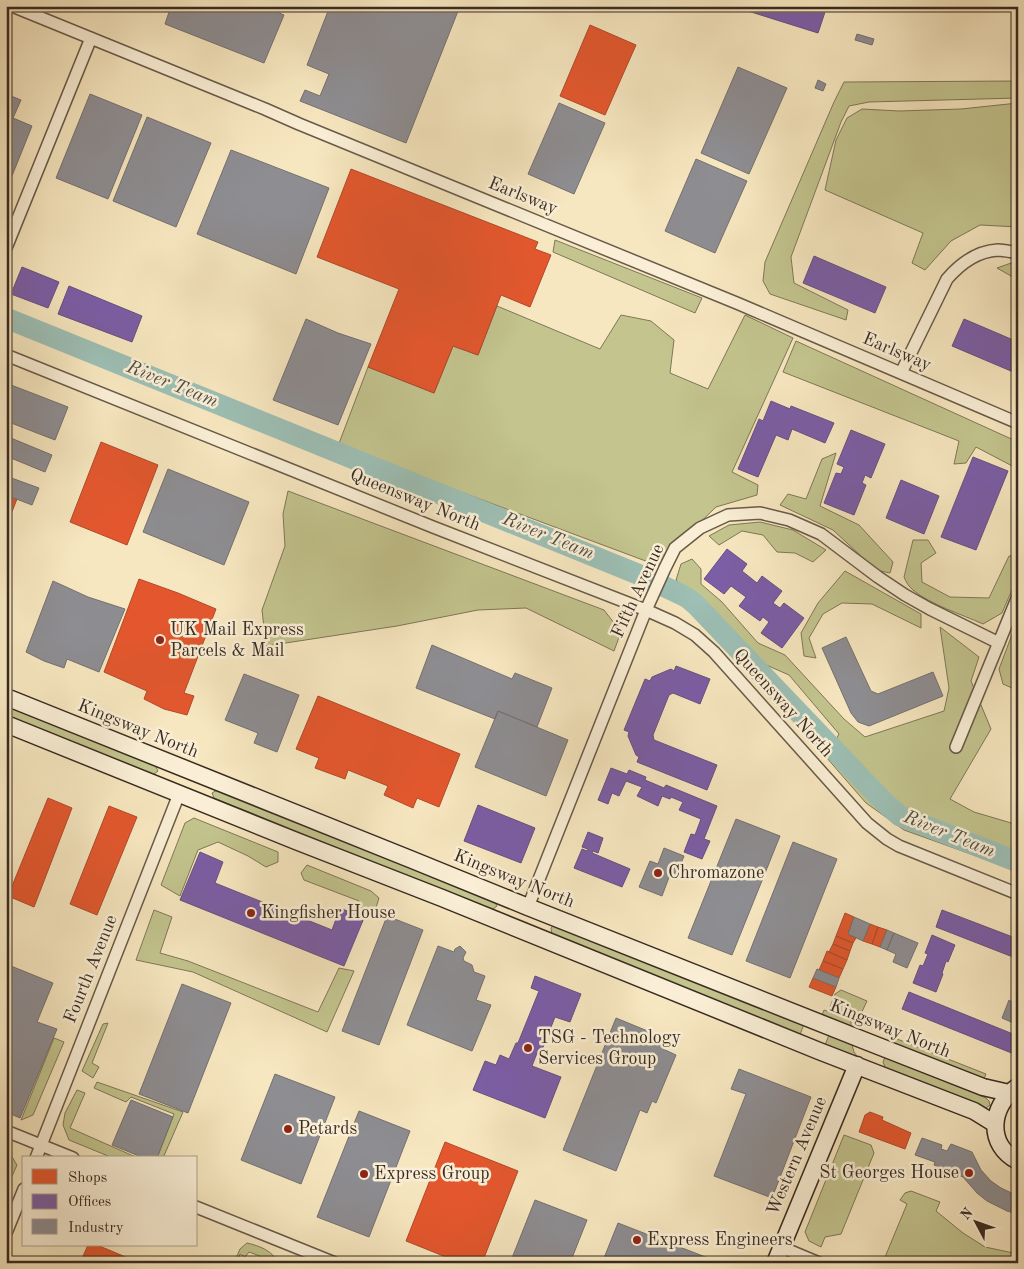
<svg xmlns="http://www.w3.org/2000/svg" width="1024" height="1269" font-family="'Old Standard TT',serif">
	<rect width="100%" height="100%" fill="#f7e7c0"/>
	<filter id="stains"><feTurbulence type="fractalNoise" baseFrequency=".004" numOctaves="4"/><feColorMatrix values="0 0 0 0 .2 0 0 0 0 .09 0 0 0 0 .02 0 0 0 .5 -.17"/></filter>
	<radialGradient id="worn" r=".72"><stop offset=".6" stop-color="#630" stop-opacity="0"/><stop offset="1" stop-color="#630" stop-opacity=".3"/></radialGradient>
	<path fill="#c3c48e" stroke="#7e7858" d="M1018 81V98L869 102 849 106 841 122 791 257 794 283 848 310 846 320 770 294 763 281 765 262 834 102 844 82Z
		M1018 103V227L980 225 951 241 925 270 912 263 923 233 825 190 836 140 847 118 862 109 899 111 961 109Z
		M555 240 702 298 695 313 553 252Z
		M1014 262 1018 263V277L1011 276 997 268Z
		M497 306 600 349 621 315 651 321 674 340 670 373 708 389 745 315 793 338 732 472 758 485 757 495 716 507 684 538 659 566 338 446 368 367 434 393 453 346 478 355Z
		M796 341 1018 442V469L976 447 966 463 954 464 959 441 783 372Z
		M836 453 820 506 859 525 893 562 890 573 876 570 833 530 780 505 788 494 806 499 822 459Z
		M288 491 604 610 621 632 614 651 526 608 478 610 397 626 266 646 262 610 285 546 283 514Z
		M760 522 793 530 826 550 813 562 795 553 777 552 763 535 742 531 719 545 709 536 729 525Z
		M913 540H928L936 553 921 563 922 582 950 597 989 598 1009 556H1018V576L1002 613 983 624C961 614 931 605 913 590 909 587 906 582 904 577Z
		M692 559 701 569V584L722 602 758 643 785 655 844 719 865 737 944 711 949 688 940 627 979 657 971 681 991 729 950 799 974 812 1018 825V871L904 830 866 803 826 757 839 734 789 675 764 664 676 580 681 564Z
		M845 571 921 614V628L872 604 842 603 823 614 809 638 816 658 804 656 801 633 818 603Z
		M1018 628V678L1014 689 1003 684 999 669 1013 632Z
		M6 705 155 765 158 771 153 775 6 716Z
		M217 790 494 901 497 906 492 910 214 798 212 793Z
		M194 818 278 852V862L266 867 248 856 218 842 198 850 180 896 161 885 185 823Z
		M307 865 371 891 379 898 373 917 359 911V901L304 880 301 873Z
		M154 910 172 917 160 953 188 961 318 1012 339 968 354 971 327 1032 193 972 136 960Z
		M553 926 804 1024 800 1035 552 935 551 928Z
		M841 990 867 1001 859 1018 830 1007 835 994Z
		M824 1010 851 1020V1027L822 1015Z
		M108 1023 92 1063 99 1067 93 1078 82 1071 103 1024Z
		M829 1035 852 1045 854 1052 859 1059 825 1045Z
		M892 1037 986 1074 983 1081 890 1044Z
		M54 1038 64 1042 33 1115 21 1120Z
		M885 1057 986 1098 989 1101 990 1105 986 1108H983L891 1071 885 1067 883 1062Z
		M97 1082 183 1112 163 1158H157L174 1114 131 1097 126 1102 94 1088Z
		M77 1090 85 1093 70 1128 138 1158H113L69 1140 63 1125 65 1113Z
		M844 1135 871 1145 874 1153 841 1234 825 1237 821 1247 809 1241 805 1232Z
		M6 1147 17 1165 6 1190V1178L8 1173 6 1172Z
		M911 1191 940 1202 936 1211 963 1233 985 1247 1018 1254V1263H875L876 1259 883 1262 907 1204 900 1200 905 1193Z
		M247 1243C260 1246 273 1251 278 1263H257L260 1256 249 1252 245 1257 240 1254 237 1263H234L240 1249Z"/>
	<path fill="#e4572e" stroke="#b04a2a" d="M590 25 636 45 605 115 560 96Z
		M351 169 538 242 535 249 551 255 530 307 501 295 478 355 453 346 434 393 368 367 399 289 317 257Z
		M101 442 158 465 127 545 70 522Z
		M6 495 17 499 6 527Z
		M139 579 178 593 216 609 184 693 194 696 187 715 164 709 144 699 147 691 104 672Z
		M318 696 460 754 439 807 417 798 413 808 384 795 388 786 348 770 345 779 315 768 319 758 296 749Z
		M48 798 72 808 34 907 8 896Z
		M109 806 137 817 97 915 70 904Z
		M845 913 854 917 848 934 856 938 853 943 836 936Z
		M870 924 878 927 872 944 863 941Z
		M878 927 887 930 880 947 872 944Z
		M836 936 853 943 850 951 833 944Z
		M833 944 850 951 847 960 829 952Z
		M827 951 847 960 843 969 823 961Z
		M823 961 843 969 839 978 819 970Z
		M813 978 836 987 832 996 809 987Z
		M870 1112 883 1117 882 1120 911 1133 905 1149 859 1132 865 1115Z
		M445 1142 518 1171 482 1263H461L406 1241Z
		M88 1245H97L140 1263H80Z"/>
	<path fill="#7b5ea7" stroke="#674f7f" d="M732 6H827L818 33Z
		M814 256 886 287 875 313 803 283Z
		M22 267 59 282 48 308 11 294Z
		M69 286 142 316 132 342 58 314Z
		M964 319 1018 342V374L952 346Z
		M771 401 790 409 791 406 834 423 825 443 792 429 788 440 776 435 758 477 738 469 759 419 763 421Z
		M851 430 885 444 871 478 865 475 862 483 866 485 854 515 824 503 836 473 841 474 844 467 837 464Z
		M973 457 1008 471 976 550 941 537Z
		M901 480 939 496 924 534 886 518Z
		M727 549 747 564 742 571 757 583 762 576 782 591 773 603 780 608 784 603 804 618 782 648 761 633 769 622 763 617 760 621 739 606 746 597 731 586 724 594 704 579Z
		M676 666 710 679 700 704 673 693 669 695 653 735 654 740 717 765 707 790 637 762 639 757 636 755 628 736 629 732 624 730 645 679 650 681 652 677 671 669 674 671Z
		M611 768 627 774 629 770 646 777 645 780 664 788 666 785 717 806 704 839 710 841 702 859 684 852 691 834 695 835 701 819 679 810 683 802 671 797 670 799 662 796 658 806 637 796 642 787 626 781 619 796 612 793 608 804 598 800Z
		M478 805 535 828 521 863 464 841Z
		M588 832 603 838 598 853 593 851 592 853 630 869 622 887 574 868 582 849 587 851 588 849 582 847Z
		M200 852 223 862 215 883 332 930 340 908 364 918 344 966 180 900Z
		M942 910 1018 939V959L936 927Z
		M932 935 955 945 948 962 946 961 942 973 943 974 936 992 913 983 920 965 923 966 928 954 925 953Z
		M535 976 581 994 570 1022 555 1017 540 1055 537 1053 532 1066 561 1077 545 1118 473 1090 485 1061 496 1065 500 1055 509 1059 516 1043H518L539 991 531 988Z
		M909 992 1018 1036V1045L1014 1054 902 1009Z"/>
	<path fill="#8d8d92" stroke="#747070" d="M171 6H263L284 15 264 63 165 24Z
		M330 6H460L406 143 300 101 305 90 320 96 329 74 307 65Z
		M903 6H923L921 12Z
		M857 34 874 39 872 45 855 40Z
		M738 67 787 88 749 174 701 153Z
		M818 80 826 84 823 91 815 88Z
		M6 94 21 100 13 118 32 126 10 181 6 179Z
		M90 94 142 115 108 199 56 178Z
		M559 103 605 123 574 194 528 174Z
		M147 117 211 143 176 227 113 201Z
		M231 150 329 188 296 274 197 234Z
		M696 159 747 181 715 253 665 231Z
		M306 319 338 333 371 344 338 425 273 400Z
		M6 383 68 407 55 440 6 421Z
		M6 436 52 455 45 472 6 456Z
		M168 469 249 502 224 565 143 532Z
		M6 476 39 488 32 505 6 495Z
		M53 581 88 597 125 609 99 672 67 659 64 668 44 661 26 652Z
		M846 637 871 691 878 694 933 672 943 696 869 726 858 722 851 713 822 648Z
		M432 645 512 679 515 673 552 688 537 727 498 711 495 719 416 688Z
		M244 674 299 695 277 752 254 743 258 733 225 720Z
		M498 711 568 740 546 796 475 767Z
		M736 819 780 836 732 955 688 938Z
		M793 842 837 859 790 978 746 961Z
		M664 848 684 856 677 874 671 872 662 896 639 887 650 861 658 864Z
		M387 916 423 930 379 1045 342 1031Z
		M854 917 870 924 863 941 848 934Z
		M887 930 894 933 887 950 880 947Z
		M894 933 918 943 907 968 893 962 896 954 887 950Z
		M438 946 454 952 455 949 460 946 466 952 463 958 464 961 472 965 474 972 485 976 476 1000 491 1005 472 1051 407 1025Z
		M6 964 53 983 37 1022 57 1029 20 1118 6 1112Z
		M817 969 839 978 836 987 813 978Z
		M1018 978V1025L1002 1018 1009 1000 1012 1002 1017 989 1014 988Z
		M182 984 231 1003 188 1113 139 1094Z
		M616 1018 667 1039 663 1049 676 1055 656 1103 652 1101 647 1113 640 1110 616 1171 563 1150Z
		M739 1069 811 1097 772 1198 714 1176 746 1094 731 1089Z
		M275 1074 335 1097 301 1184 241 1160Z
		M131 1100 173 1117 157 1158H144L112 1145Z
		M359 1111 410 1131 369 1237 317 1217Z
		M922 1138 942 1145 941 1149 947 1151 951 1144 972 1152 981 1170 991 1181 1001 1188 1018 1196V1214L1007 1211 987 1201 977 1193 963 1177 934 1165 935 1162 915 1155Z
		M535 1200 587 1220 570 1263H510Z
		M618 1223 708 1258 706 1263H602Z"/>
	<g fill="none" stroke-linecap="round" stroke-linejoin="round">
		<path stroke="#9dbfb5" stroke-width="21" d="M6 318 640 575 682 595 689 599 696 605 885 803 900 816 1018 862"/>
		<defs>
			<path id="street" d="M12 6 265 109 299 124 739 304 1018 423
				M6 248 91 38
				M6 355 433 527 646 610 675 623 695 635 714 652 867 823 887 839 899 846 1018 894
				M901 373 947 279C960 264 977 251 998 250 1004 250 1011 252 1018 253
				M956 747 1018 596
				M528 907 646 610 665 568 675 548 700 528 728 515 760 513 789 520 821 534 878 577 905 595 930 609 999 643
				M6 1131 73 1158
				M36 1158 179 794
				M196 1207 335 1263
				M6 1233 24 1189
				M781 1247 819 1263"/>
			<path id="secondary" d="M6 697 415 861 528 907 863 1040 983 1087 1009 1093
				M6 724 296 841 442 898 819 1051 974 1111 995 1124
				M1017 1087C990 1106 986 1145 1018 1161
				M775 1263 857 1065"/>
		</defs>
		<use href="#street" stroke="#685a49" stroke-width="14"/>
		<use href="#secondary" stroke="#382b21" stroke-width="19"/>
		<use href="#street" stroke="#faefd6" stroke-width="11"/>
		<use href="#secondary" stroke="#faefd6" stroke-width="16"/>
	</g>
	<g fill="#8f2418" stroke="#faefd6" stroke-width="2">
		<circle cx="160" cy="640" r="5"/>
		<circle cx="658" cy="873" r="5"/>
		<circle cx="251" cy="913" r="5"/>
		<circle cx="528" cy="1048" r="5"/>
		<circle cx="288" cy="1129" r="5"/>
		<circle cx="969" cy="1173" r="5"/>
		<circle cx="364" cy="1174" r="5"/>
		<circle cx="637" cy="1240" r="5"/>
	</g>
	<g text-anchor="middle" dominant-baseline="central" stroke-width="5" stroke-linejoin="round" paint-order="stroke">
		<g font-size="18" fill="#382b21" stroke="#faefd6">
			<text transform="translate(523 196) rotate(22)">Earlsway</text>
			<text transform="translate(897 352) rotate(23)">Earlsway</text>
			<text transform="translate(415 500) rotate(22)">Queensway North</text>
			<text transform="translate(638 591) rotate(-65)">Fifth Avenue</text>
			<text transform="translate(783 703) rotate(48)">Queensway North</text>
			<text transform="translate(138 729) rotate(22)">Kingsway North</text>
			<text transform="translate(514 879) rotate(22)">Kingsway North</text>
			<text transform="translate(91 969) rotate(-68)">Fourth Avenue</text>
			<text transform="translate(890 1029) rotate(22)">Kingsway North</text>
			<text transform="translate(797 1156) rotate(-67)">Western Avenue</text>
		</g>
		<g font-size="18" fill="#382b21" stroke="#faefd6" text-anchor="start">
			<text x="170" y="630">UK Mail Express<tspan x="170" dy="21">Parcels &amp; Mail</tspan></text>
			<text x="668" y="873">Chromazone</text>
			<text x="261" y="913">Kingfisher House</text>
			<text x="538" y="1038">TSG - Technology<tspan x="538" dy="21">Services Group</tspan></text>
			<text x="298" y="1129">Petards</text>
			<text x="959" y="1173" text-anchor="end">St Georges House</text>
			<text x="374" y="1174">Express Group</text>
			<text x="647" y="1240">Express Engineers</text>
		</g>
		<g font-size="19" font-style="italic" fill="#515046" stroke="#faefd6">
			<text transform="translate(172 385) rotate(22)">River Team</text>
			<text transform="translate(548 537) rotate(22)">River Team</text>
			<text transform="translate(949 835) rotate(22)">River Team</text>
		</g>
	</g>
	<rect width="1024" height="1269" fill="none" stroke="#f7e7c0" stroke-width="25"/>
	<rect x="8" y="8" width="1009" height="1254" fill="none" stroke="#382b21" stroke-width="2.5"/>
	<rect x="12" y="12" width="999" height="1244" fill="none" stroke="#382b21"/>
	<rect x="22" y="1156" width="175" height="90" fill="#faefd6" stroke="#aca18e"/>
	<rect x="32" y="1169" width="25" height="15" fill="#e4572e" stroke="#aca18e"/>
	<text x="68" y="1182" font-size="15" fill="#382b21">Shops</text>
	<rect x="32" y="1194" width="25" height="15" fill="#7b5ea7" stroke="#aca18e"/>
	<text x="68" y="1206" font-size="15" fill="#382b21">Offices</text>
	<rect x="32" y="1219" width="25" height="15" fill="#8d8d92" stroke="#aca18e"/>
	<text x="68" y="1232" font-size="15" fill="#382b21">Industry</text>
	<g transform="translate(976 1222) rotate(311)" stroke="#faefd6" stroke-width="4" paint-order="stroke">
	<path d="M0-4L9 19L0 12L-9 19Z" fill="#382b21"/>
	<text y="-8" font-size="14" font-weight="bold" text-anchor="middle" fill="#382b21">N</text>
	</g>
	<rect width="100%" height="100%" filter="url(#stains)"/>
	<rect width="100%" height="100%" fill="url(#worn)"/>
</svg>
